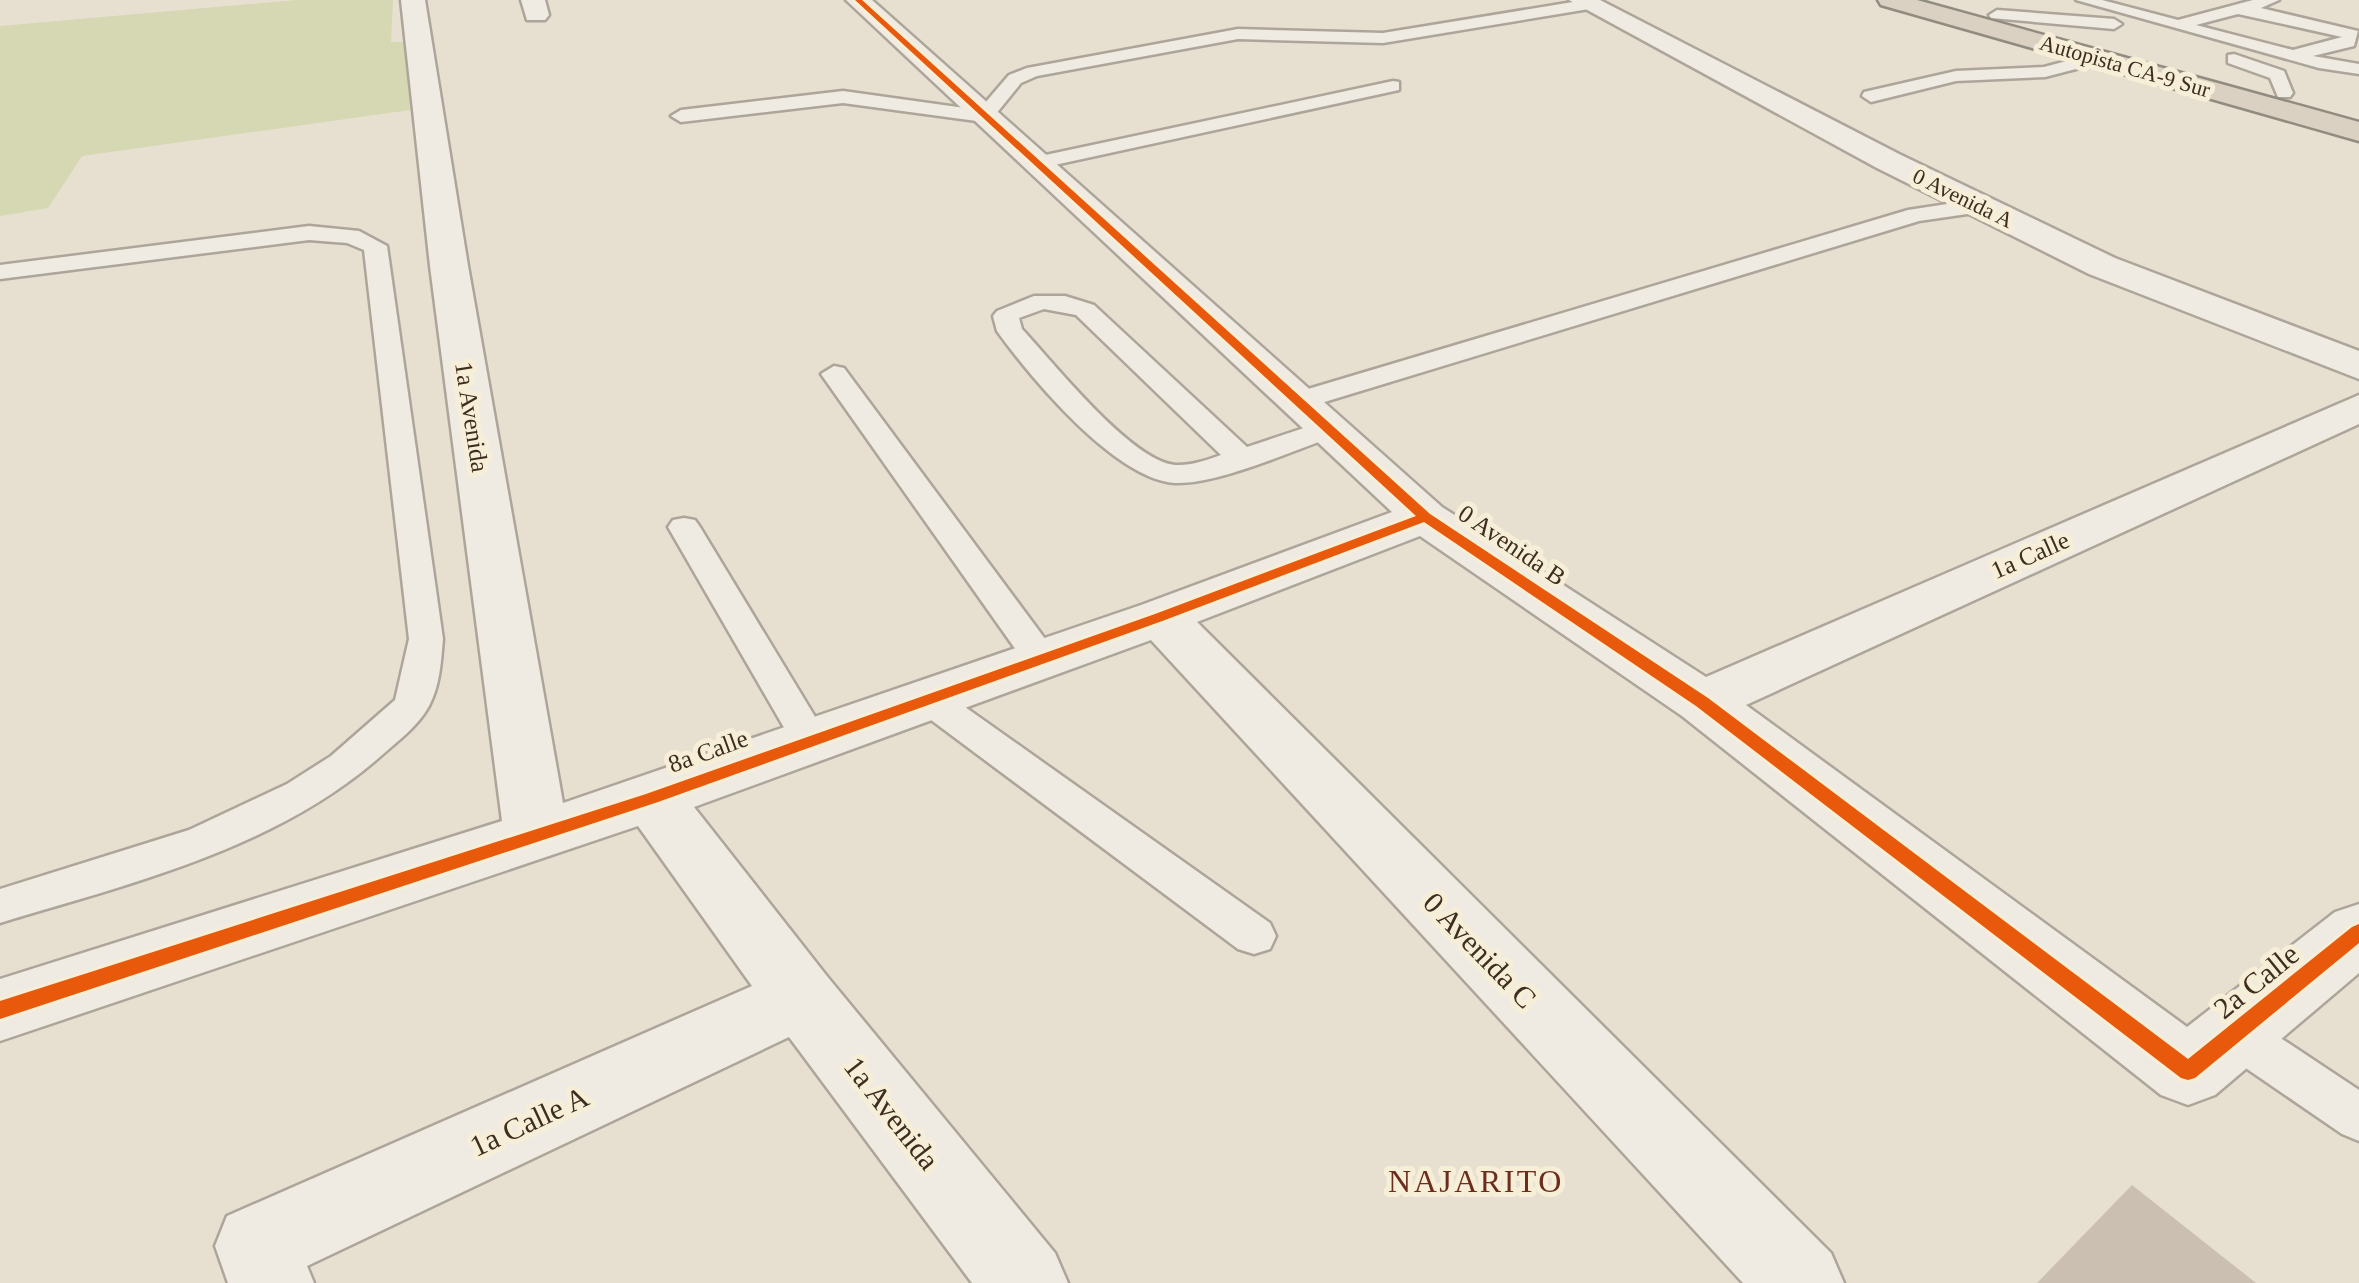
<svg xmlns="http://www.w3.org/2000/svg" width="2359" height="1283" font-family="Georgia,serif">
	<rect width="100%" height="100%" fill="#e7e0d1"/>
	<path fill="#d6d7b3" d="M297 0H393L391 42H405L410 110 82 156 48 208 0 216V26Z"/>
	<path fill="#cbbfb2" d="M2132 1185 2256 1283H2037Z"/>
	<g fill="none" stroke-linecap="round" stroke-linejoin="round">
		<defs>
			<path id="lane" d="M1585 0 1597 4 1589 9 1383 43 1238 39 1037 76 1021 83 991 120 984 122 843 103 681 122 671 116 681 110 843 91 979 110 1009 75 1027 68 1238 29 1383 33Z
				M2076 0H2102L2178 20 2253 0H2279L2261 8 2358 31 2354 46 2313 56 2359 64V74L2319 68ZM2238 14 2342 37 2293 50 2196 25Z
				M1997 10 2114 19 2122 24 2114 29 1991 18 1989 15Z
				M2097 53 2106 58 2103 62 2045 77 1956 81 1871 102 1862 96 1864 92 1956 71 2044 67Z
				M2234 54 2284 71 2293 93 2290 97H2278L2270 78 2228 63V55Z
				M1393 81 1399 82V90L1036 169 1026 163 1036 157Z
				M1980 199 1991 206 1988 211 1919 221 1308 407 1298 409 1284 401 1288 395 1908 210Z
				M309 226 359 231 387 246 443 639C441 662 440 685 429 706 418 726 399 740 382 755 276 849 132 883 0 923V889L189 830 287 784 331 756 395 700 409 639 364 250 347 243 309 240 0 279V265Z
				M1034 296H1065L1094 305 1247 447 1328 420 1338 423 1342 429 1338 435C1296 449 1218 485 1175 483 1115 479 1031 378 997 331L993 316 997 311ZM1044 309 1076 315 1221 455C1207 460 1190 466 1175 465 1131 461 1053 362 1022 329L1019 318Z
				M834 366 844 368 1054 651 1059 659 1054 667 1041 671 1028 667 821 374Z
				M684 518 695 520 700 527 823 730 829 740 823 750 810 754 797 750 668 527 673 520Z
				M928 686 941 690 1270 923 1276 936 1270 949 1254 954 1238 949 915 708 910 699 915 690Z
				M2235 1013 2252 1019 2359 1090V1141L2342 1134 2218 1049 2212 1034 2218 1019Z"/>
			<path id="street" d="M401 0H425L468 266 563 803 1141 605 1392 512 846 0H872L1442 507 1706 677 2359 395V424L1746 705 2187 1027 2335 912 2359 904V973L2215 1095 2188 1105 2161 1095 1682 716 1420 536 1197 622 1831 1253 1844 1283H1743L1151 640 694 807 826 975 1055 1253 1068 1283H972L789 1037 307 1266 314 1283H228L215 1246 227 1216 752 986 638 826 0 1041V979L502 821 430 266Z
				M521 0H545L549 15 545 20H527Z
				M1569 0H1600L1899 154 2115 258 2359 351V379L2089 274 1877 168Z"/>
			<path id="highway" d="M1878 0H1917L2359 122V141L1881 5Z"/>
		</defs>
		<use href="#lane" stroke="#ada599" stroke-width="5"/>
		<use href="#street" stroke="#ada599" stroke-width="5"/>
		<use href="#highway" stroke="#928b80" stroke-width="5"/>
		<use href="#lane" fill="#efebe3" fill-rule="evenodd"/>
		<use href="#street" fill="#efebe3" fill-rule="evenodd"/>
		<use href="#highway" fill="#dad1c2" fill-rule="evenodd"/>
		<defs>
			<path id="cycleway" d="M855 0H862L1430 514 1708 698 2188 1059 2352 927 2359 924V943L2195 1078 2188 1080 2181 1078 1696 706 1424 522 1165 620 658 802 0 1019V1001L646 794 1155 614 1416 516Z"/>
		</defs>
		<use href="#cycleway" stroke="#f7eed8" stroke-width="6"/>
		<use href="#cycleway" fill="#e8590c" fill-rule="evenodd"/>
	</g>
	<g text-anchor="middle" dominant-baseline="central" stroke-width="10" stroke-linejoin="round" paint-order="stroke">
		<g font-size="22" fill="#3d2e20" stroke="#f7eed8">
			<text transform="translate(2125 66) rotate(16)">Autopista CA-9 Sur</text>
			<text transform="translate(1963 198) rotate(26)">0 Avenida A</text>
		</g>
		<g font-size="25" fill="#3d2e20" stroke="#f7eed8">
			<text transform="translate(472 417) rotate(81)">1a Avenida</text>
			<text transform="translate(1512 545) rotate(34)">0 Avenida B</text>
			<text transform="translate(2030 555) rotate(-24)">1a Calle</text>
			<text transform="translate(708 751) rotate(-20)">8a Calle</text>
		</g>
		<g font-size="30" fill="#3d2e20" stroke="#f7eed8">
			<text transform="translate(1480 950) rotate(46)">0 Avenida C</text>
			<text transform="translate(2256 981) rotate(-39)">2a Calle</text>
			<text transform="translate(892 1113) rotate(52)">1a Avenida</text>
			<text transform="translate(529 1121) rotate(-25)">1a Calle A</text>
		</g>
		<g font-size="32" letter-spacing="2.5" fill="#6b2e1e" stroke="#f7eed8">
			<text x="1476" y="1181">NAJARITO</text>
		</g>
	</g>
</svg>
